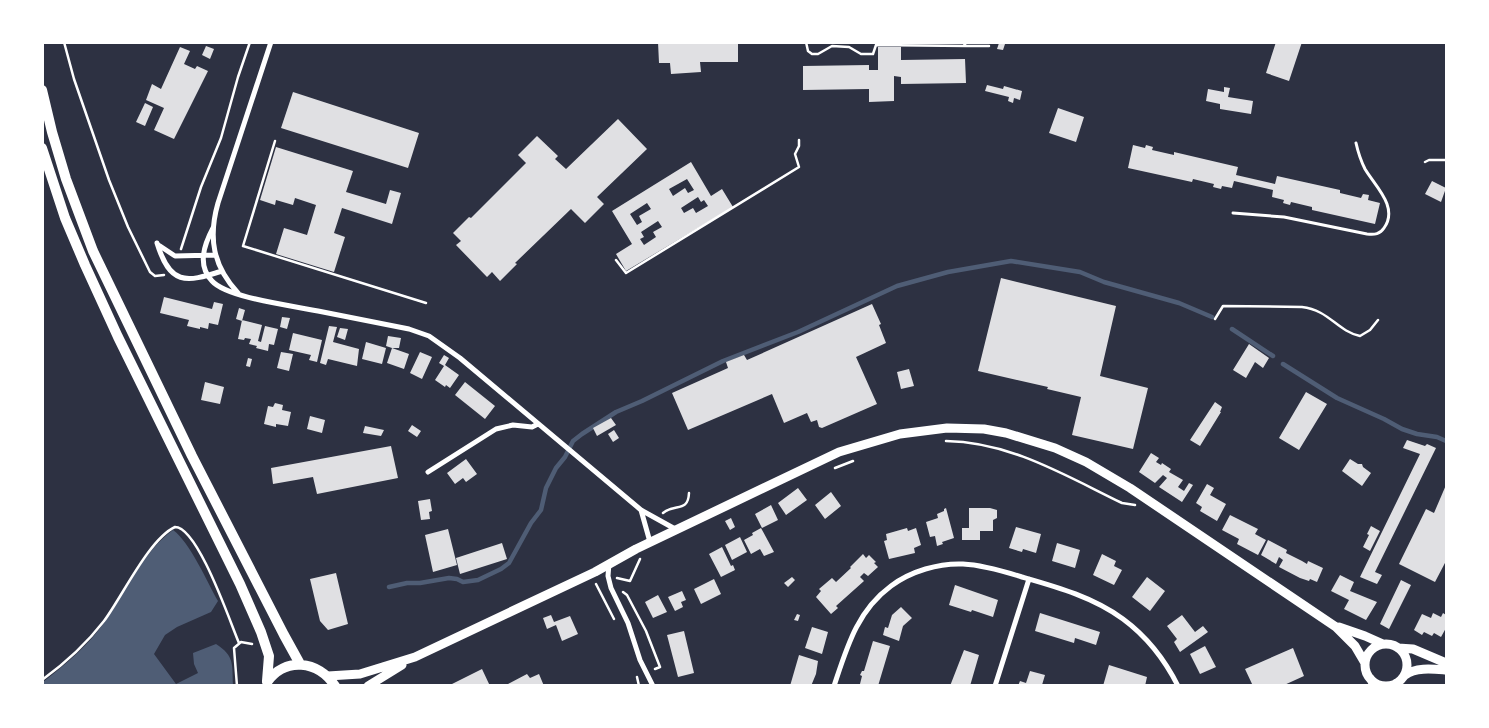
<svg xmlns="http://www.w3.org/2000/svg" width="1489" height="728" font-family="'Fira Sans',sans-serif">
	<rect width="100%" height="100%" fill="#2d3142"/>
	<path fill="#4f5d75" d="M173 530C190 542 207 582 218 601L211 612 177 627 165 635 154 654 176 684 198 673 194 664 193 653 216 644C235 656 232 665 233 685L43 686V682C65 665 90 644 106 620 127 589 143 552 173 530Z"/>
	<g fill="none" stroke-linecap="round" stroke-linejoin="round">
		<path stroke="#4f5d75" stroke-width="4.5" d="M1232 329 1273 356
			M1283 364 1337 398 1384 419 1402 429 1417 434 1437 437 1446 441
			M389 587 407 583H420L449 578 457 579 463 582 478 580 501 569 509 563 531 523 541 510 546 488 556 468 565 457 573 441 582 434 616 412 642 401 723 361 798 332 897 286 948 272 1011 261 1080 272 1104 282 1179 303 1212 317"/>
	</g>
	<path fill="#e0e0e3" fill-rule="evenodd" d="M658 42H738V62H700L701 72 671 74 670 63H659Z
		M1276 42H1302L1289 81 1266 73Z
		M999 43 1005 44 1003 50 997 49Z
		M206 46 214 49 210 59 202 55Z
		M180 47 190 51 184 64 195 69 197 66 208 71 174 139 154 130 164 108 146 100 152 84 161 89Z
		M878 47H901V60L965 59 966 83 901 84V77L894 76V101L869 102V89L803 90V66L869 65V70H878Z
		M987 85 1003 89 1004 86 1022 91 1020 100 1014 98 1013 103 1008 101 1009 97 985 91Z
		M1224 87 1230 88 1228 97 1253 101 1251 114 1220 109V104L1206 101 1208 89 1224 92Z
		M293 92 419 133 408 168 281 128Z
		M145 103 153 107 145 126 136 122Z
		M1058 108 1084 117 1076 142 1049 133Z
		M618 119 647 149 597 197 604 204 585 223 571 209 515 263 517 264 500 281 492 272 487 277 456 245 461 241 453 233 469 217 471 218 526 163 518 155 537 136 558 156 555 159 566 169Z
		M1133 145 1145 148 1146 145 1153 147 1152 150 1174 155V152L1238 167 1236 175 1275 184 1277 176 1340 190V193L1361 198 1363 194 1369 195 1368 200 1380 203 1375 224 1312 210V207L1291 202 1290 205 1283 203 1284 200 1272 197 1273 190 1234 181 1232 188 1222 186 1221 189 1213 187 1214 184 1193 179 1192 182 1128 168Z
		M276 147 353 171 346 192 386 204 390 190 401 193 392 224 342 208 334 233 345 237 334 272 276 254 284 228 307 235 316 205 295 198 293 205 276 200 275 205 260 200Z
		M691 162 711 196 722 189 733 207 626 271 616 254 632 244 612 211ZM687 179 694 190 688 193 685 188 673 196 669 189ZM698 197 701 202 704 200 708 206 696 213 693 208 684 213 681 208ZM647 203 651 209 639 216 642 222 637 225 630 214ZM658 221 662 227 653 232 656 237 644 245 640 239 644 237 641 232Z
		M1432 181 1446 188 1441 202 1425 194Z
		M1001 278 1116 306 1100 376 1148 388 1133 449 1072 435 1081 397 1047 389 1048 387 978 371Z
		M164 297 212 309 214 302 223 304 218 325 209 323 208 329 200 327V329L187 326 189 320 160 313Z
		M872 304 881 324 879 325 886 343 856 357 877 404 822 428 819 427 817 420 811 422 807 413 784 423 772 394 688 430 672 393 728 368 726 362 744 355 747 360Z
		M239 308 245 310 242 321 236 319Z
		M282 317 290 318 287 329 280 327Z
		M242 320 262 325 258 341 261 342 265 326 278 329 274 345 269 344 268 351 256 348 257 346 249 344 251 339 245 338 244 340 238 339Z
		M329 326 337 327 333 342 359 349 357 366 328 359 326 365 320 363Z
		M340 328 348 329 345 340 337 337Z
		M293 333 322 340 317 362 309 360 311 355 289 350Z
		M388 336 401 338 399 348H392L409 354 404 369 387 363 392 348 386 346Z
		M366 342 386 348 382 364 362 359Z
		M1249 344 1269 358 1263 368 1255 362 1246 378 1233 370Z
		M281 352 293 354 289 371 277 368Z
		M420 352 432 357 422 379 410 373Z
		M444 355 449 358 445 365 459 375 450 388 446 385 445 387 435 380 444 366 439 363Z
		M248 358 252 359 250 367 246 366Z
		M909 369 914 386 901 389 897 372Z
		M205 382 224 387 220 404 201 400Z
		M465 382 495 406 485 419 455 395Z
		M1306 392 1327 404 1299 450 1279 438Z
		M1215 402 1222 407 1220 412H1221L1200 446 1190 440Z
		M275 403 283 405 282 410 291 412 288 426 276 424V427L264 424 268 406 273 407Z
		M310 416 325 420 322 433 307 429Z
		M611 418 616 425 597 436 593 428Z
		M412 425 421 431 417 437 408 431Z
		M365 426 384 430 381 436 363 433Z
		M614 430 619 438 613 442 608 434Z
		M1407 440 1425 446 1427 444 1436 448 1375 572 1382 575 1377 584 1360 577 1420 454 1403 448Z
		M391 446 398 478 317 494 313 477 273 484 271 468Z
		M1151 453 1159 458 1156 462 1161 465 1162 463 1171 469 1169 472 1183 480 1178 487 1184 491 1189 483 1193 485 1182 502 1159 487 1167 478 1163 475 1155 483 1139 472Z
		M466 459 477 474 466 482 463 478 455 484 447 473Z
		M1350 459 1358 464H1362L1363 467 1371 473 1362 486 1342 471Z
		M1207 484 1214 488 1210 495 1226 504 1217 521 1200 511 1202 507 1196 503Z
		M1446 485V561L1435 582 1399 564 1426 509 1434 513Z
		M798 488 807 500 786 515 778 503Z
		M831 492 841 506 825 519 815 505Z
		M430 499 432 511 429 512 430 519 421 520 418 501Z
		M771 505 778 520 762 528 755 514Z
		M946 508 954 538 942 542 943 544 937 546 935 536 930 537 926 522 938 518 937 514 944 511V509Z
		M969 508H990L997 510V518L993 520V531H980V540H962V528H969Z
		M1230 515 1258 529 1255 534 1266 540 1258 555 1237 544 1239 539 1222 530Z
		M731 518 735 527 730 530 725 521Z
		M1371 526 1380 531 1370 551 1363 547 1369 535 1367 534Z
		M1016 527 1041 534 1036 553 1023 549 1022 552 1009 548Z
		M761 528 774 552 764 556 760 549 751 554 744 540 753 535 752 533Z
		M907 528 908 531 916 528 921 545 914 548 915 553 889 559 884 541 887 540 886 534Z
		M448 529 457 565 433 572 425 535Z
		M740 537 747 552 732 560 725 545Z
		M1268 540 1287 550 1286 553 1302 561 1307 564 1308 561 1323 568 1317 582 1310 579 1309 581 1300 578 1279 567 1283 560 1279 557 1276 564 1261 555Z
		M502 543 507 559 460 574 456 558Z
		M1057 543 1080 550 1075 568 1052 561Z
		M722 547 731 566 733 565 735 570 721 577 709 554Z
		M863 554 866 558 869 555 876 562 874 563 878 567 868 576 864 573 860 577 864 581 836 606 838 608 831 614 816 597 821 591 819 589 832 578 836 582 851 568 850 567Z
		M1102 554 1116 561 1114 566 1122 570 1114 585 1093 575Z
		M336 573 348 624 328 630 320 621 310 579Z
		M1340 575 1354 582 1350 591 1377 602 1366 620 1344 609 1349 600 1331 591Z
		M792 577 795 580 788 587 784 583Z
		M1147 577 1165 591 1150 611 1132 597Z
		M714 579 721 594 701 604 694 589Z
		M1401 580 1411 585 1389 629 1380 624Z
		M955 585 998 600 993 617 972 610 971 612 949 605Z
		M682 591 686 600 681 602 683 607 675 611 668 597Z
		M658 595 667 612 653 618 645 602Z
		M901 607 912 618 903 626 899 641 883 635 885 627 888 628 892 615Z
		M1040 613 1100 632 1096 645 1075 638 1074 643 1035 631Z
		M1433 613 1441 617 1443 613 1446 615V628L1441 637 1434 633 1432 636 1424 632 1422 635 1414 630 1422 614 1431 618Z
		M797 614 800 615 798 621 794 620Z
		M551 615 554 622 570 616 578 634 562 641 556 625 547 629 543 618Z
		M1182 615 1195 632 1203 626 1208 632 1180 652 1174 642 1177 639 1167 626Z
		M812 627 828 632 822 654 805 648Z
		M684 631 694 673 678 677 667 635Z
		M873 641 890 646 878 686H866L860 684 862 676 860 675 862 671H864Z
		M1205 646 1216 667 1200 674 1190 654Z
		M1293 648 1304 676 1282 686H1253L1245 669Z
		M964 650 979 655 970 686H950Z
		M799 655 818 661 816 674 811 686H790Z
		M1109 665 1147 677 1145 686H1103Z
		M482 669 490 686H453L452 684Z
		M1030 671 1045 675 1042 685 1018 686 1020 681 1026 683Z
		M527 674 530 678 539 674 544 686H509L508 684Z"/>
	<g fill="none" stroke-linecap="round" stroke-linejoin="round">
		<path stroke="#fff" stroke-width="2.5" d="M64 42 74 79 109 180 128 227 150 272 155 276 164 275
			M806 42 808 51 812 54H818L832 46 849 47 861 54H873L876 45 966 46
			M963 42 966 46H989
			M275 141 243 246 426 303
			M1425 162 1429 160H1446
			M181 249 201 187 221 138 238 77 250 42
			M616 260 626 273 799 167 795 154 799 146V140
			M1215 319 1223 306 1302 307C1329 310 1337 331 1360 336L1370 330 1378 320
			M946 441C1011 442 1066 476 1122 503L1135 505
			M835 468 853 461
			M663 513C675 503 688 513 689 493
			M617 578 630 581 640 559
			M596 584 614 619
			M623 592 627 595 646 631 660 667 655 669
			M637 677 639 686
			M42 680C64 664 87 643 104 621 122 597 149 539 175 527 198 527 230 622 239 643
			M237 686 234 648 241 642 252 644"/>
		<path stroke="#fff" stroke-width="3" d="M1233 213 1284 217 1367 234C1375 235 1380 234 1384 228 1399 207 1375 186 1365 169 1361 161 1358 152 1356 143"/>
		<path stroke="#fff" stroke-width="5" d="M213 228C204 245 197 265 212 281 227 298 295 306 318 311 349 317 379 323 409 329L429 336 460 358 641 510 677 530
			M157 243C170 285 185 283 222 271
			M160 246 175 256 215 255
			M238 293C213 266 208 238 218 203L271 42
			M428 472 496 429 513 425 532 427 538 424
			M641 510 650 542
			M609 563 608 576 611 588 628 623 640 660 653 686
			M834 686C847 647 857 611 891 586 911 571 939 563 963 564 983 565 1003 571 1022 577 1057 587 1093 597 1123 619 1146 636 1165 660 1178 686
			M995 686 1029 579"/>
		<path stroke="#fff" stroke-width="8" d="M1371 679 1373 686
			M1395 686 1396 683"/>
		<path stroke="#fff" stroke-width="9" d="M1339 627 1365 636 1383 644
			M1365 665a21 21 0 1 1 42 0a21 21 0 1 1-42 0Z
			M1398 648 1413 649 1446 663
			M1405 675C1416 667 1433 669 1446 670
			M328 676 360 674 415 657 595 572 636 549 839 452 900 434 947 428 984 429 1006 433 1055 448 1086 462 1130 488 1336 627 1355 646 1365 663
			M368 686 402 665"/>
		<path stroke="#fff" stroke-width="10" d="M42 90 52 132 66 179 93 251 192 456 284 635 300 664
			M42 148 65 218 85 265 118 337 240 584 261 632 269 656 267 681
			M267 682C285 657 318 660 335 686"/>
	</g>
	<rect width="1489" height="728" fill="none" stroke="#ffffff" stroke-width="88"/>
</svg>
